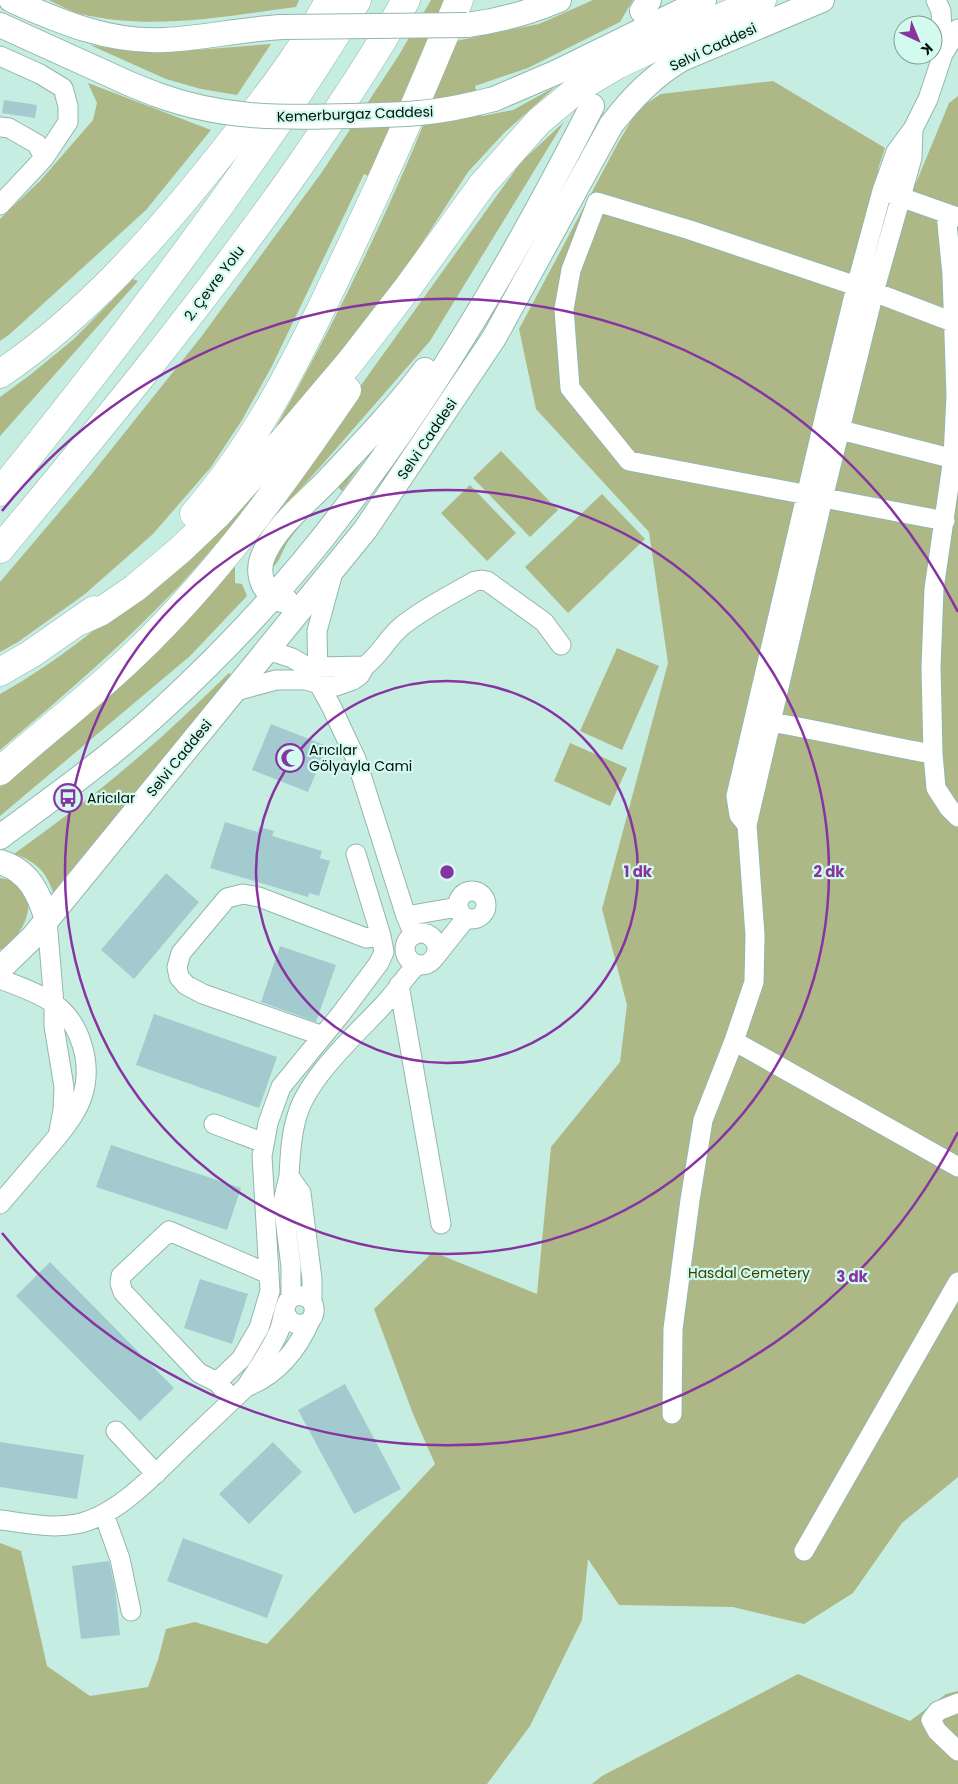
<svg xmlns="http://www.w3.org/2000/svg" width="958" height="1784" font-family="Poppins,sans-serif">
	<rect width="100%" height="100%" fill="#c6ede1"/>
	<path fill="#adb886" d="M49 0H299L296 7C225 16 152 31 81 14 70 11 59 5 49 0Z
		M431 0H446L371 177 364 174 272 366 242 420 211 467 153 534 85 594 18 642 0 652V582L90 476 201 337 322 172 399 55Z
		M593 0H633L620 22 528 68 475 86 482 116 513 110 555 87 504 133 468 172 404 271 323 377 279 430 276 427C321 348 362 266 399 182 420 136 437 88 456 41L539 24Z
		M271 44 237 95 201 89 166 79 90 45 129 51 169 52Z
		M773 81 885 148 878 169 916 183 949 103 958 96V1477L902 1523 853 1593 804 1624 733 1607 619 1605 588 1559 582 1620 530 1726 487 1784H0V1543L21 1551 47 1666 90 1696 148 1687 158 1660 166 1629 195 1622 267 1644 435 1464 413 1414 374 1309 433 1252 537 1294 551 1147 620 1062 627 1005 602 909 668 663 649 532 536 409 519 329 618 143 638 109 661 94Z
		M88 83 211 130 146 210 10 334 0 341V219L40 181 93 120 97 103Z
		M564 122 430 341 321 466 235 561V583L242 584 247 596 190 656 0 816V787L65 728 235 561 521 162Z
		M133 279 138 281 0 436V397L30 375 74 339Z
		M501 451 558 510 530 537 473 478Z
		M369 453 342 491 338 487C321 502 303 521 289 540 282 550 281 561 271 569L273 557 283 541Z
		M273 474C243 512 213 549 180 585 124 644 62 697 0 750V694C61 660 110 618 162 573 200 540 237 508 273 474Z
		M470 485 516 533 487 561 441 513Z
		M602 494 645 539 568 613 525 567Z
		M617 648 659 666 622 750 580 731Z
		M229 673 232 676 53 892C46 871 35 861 14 854 55 824 96 794 134 761 167 733 198 703 229 673Z
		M570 743 627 768 610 806 554 781Z
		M0 878C14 880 17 883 24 895 25 895 28 900 28 901 31 919 15 943 0 950Z
		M798 1674 910 1721 946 1694 958 1691V1784H592L602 1776Z"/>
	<path fill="#a3cbcf" d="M4 100 37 105 35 118 2 113Z
		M271 724 327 746 308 792 252 770Z
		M225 822 258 832 259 827 274 831 272 836 322 851 320 858 330 861 319 896 309 893 308 897 210 868Z
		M166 873 199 902 134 979 101 950Z
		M280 946 336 965 316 1022 261 1002Z
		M154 1014 277 1057 259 1108 136 1065Z
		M111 1145 241 1188 227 1230 96 1187Z
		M50 1262 174 1388 140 1421 16 1296Z
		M200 1279 248 1294 232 1344 184 1328Z
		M345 1384 401 1489 354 1514 298 1410Z
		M0 1442 84 1455 77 1499 0 1487Z
		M273 1442 302 1472 249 1524 219 1494Z
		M183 1538 283 1575 267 1618 167 1581Z
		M109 1561 115 1588 120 1635 81 1639 72 1566Z"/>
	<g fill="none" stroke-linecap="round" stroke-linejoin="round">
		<defs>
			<path id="minor" d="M936 0 941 11 943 54
				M0 56 40 74 63 88 68 106V122L44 158 0 205
				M0 127 9 128 37 144 44 158
				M889 193 957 217
				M946 214 952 274 956 396 953 458 934 589 931 667 933 754 936 788 949 808 958 817
				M829 427 958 460
				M945 521 629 461 570 388 564 309 571 270 597 202 690 230 874 292 958 324
				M265 652 277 653 292 658 304 665 319 684 332 708 356 759 406 916 414 935
				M365 666C380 655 388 637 402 626 424 608 451 595 475 581L481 580 487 581 544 622 561 645
				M318 680 317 631 333 572
				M232 692 276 680H306L327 686H336L353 680 360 675 365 666 318 667
				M758 720C817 729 874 744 933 754
				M747 825 739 815 736 796 825 415 856 287 882 191 896 152 913 129 928 99 943 54 958 29
				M458 905a14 14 0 1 1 28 0a14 14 0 1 1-28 0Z
				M406 916 458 907
				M405 949a16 16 0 1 1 32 0a16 16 0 1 1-32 0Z
				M435 957 466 918
				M0 979C18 986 37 992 53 1003 81 1022 93 1065 82 1097 77 1112 67 1124 58 1136L63 1110 64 1087 54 1026V1004L47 920
				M399 985 441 1224
				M323 1036 203 994 186 985 179 977 177 967 181 953 227 898 243 894 259 897 366 938 381 936
				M734 1041 958 1167
				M214 1124 264 1143
				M289 1176C290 1157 291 1135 297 1116 308 1076 360 1031 388 1000 399 988 405 976 417 965
				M0 1204 58 1136
				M291 1298V1267L283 1202 289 1176 301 1193 312 1279V1302
				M285 1311C290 1331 316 1327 314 1308 313 1296 296 1291 288 1301 283 1309 283 1322 279 1331 271 1350 258 1368 246 1387 277 1375 298 1349 311 1319
				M217 1382 199 1373 123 1292 120 1283 121 1276 169 1231 269 1274
				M233 1400 217 1382 241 1359 259 1328 270 1291 262 1156 268 1123 281 1087 340 1015 379 963 384 952 381 936 356 854
				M672 1414 673 1329 690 1200 703 1120 734 1041 754 982 755 935 747 825 823 498 874 292 912 158 913 129
				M116 1431 156 1474
				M104 1514 120 1559 131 1611
				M0 1520C25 1523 51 1529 76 1524 116 1517 155 1474 183 1447 204 1427 225 1407 246 1387
				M804 1551 958 1282
				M958 1703 938 1711 931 1720 937 1731 958 1751"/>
			<path id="major" d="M11 0C60 22 110 43 165 40 204 38 243 29 282 27
				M642 11 649 0
				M0 25 130 84 155 94
				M467 25C500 21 528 13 559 0
				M494 99 557 72 704 0
				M286 601C263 597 255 573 264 554 276 527 303 505 324 484 359 447 394 411 425 370
				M0 837C54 797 109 758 158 713 227 650 292 580 348 505 443 381 521 245 592 106
				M0 862C29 871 39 893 47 920
				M0 969 33 937 365 530 494 338 611 125C632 98 653 76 682 59L822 0"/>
			<path id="highway" d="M0 374C87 315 158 234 223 152 248 120 274 89 296 55 309 37 319 18 330 0
				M0 492C85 387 167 281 245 170 284 115 322 59 357 0
				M194 514C259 440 302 350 344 261 385 175 423 88 459 0
				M0 549C100 429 199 308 289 181 330 123 371 63 406 0
				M80 621 100 612 135 588 180 550 218 514 290 433 351 361 409 286 482 185 539 121 580 87 617 65 686 32 762 0
				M0 672 31 654 94 610
				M0 771C45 731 94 694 137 652 218 574 284 482 347 390"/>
		</defs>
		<use href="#minor" stroke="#92b7ac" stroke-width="21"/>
		<use href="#major" stroke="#92b7ac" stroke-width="26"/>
		<use href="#highway" stroke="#92b7ac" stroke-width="29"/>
		<use href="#minor" stroke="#fff" stroke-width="19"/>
		<use href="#major" stroke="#fff" stroke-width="24"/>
		<use href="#highway" stroke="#fff" stroke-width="28"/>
		<defs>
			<path id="major-bridge" d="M282 27 467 25
				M155 94C222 119 281 118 351 116 374 115 397 115 419 113 445 111 470 105 494 99"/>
		</defs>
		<use href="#major-bridge" stroke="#92b7ac" stroke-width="26" stroke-linecap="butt"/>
		<use href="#major-bridge" stroke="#fff" stroke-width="24"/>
	</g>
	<g fill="none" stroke="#8733a1" stroke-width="2.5">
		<circle cx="447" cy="872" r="191"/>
		<circle cx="447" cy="872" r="382"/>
		<path d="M958 1132A573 573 0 0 1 2 1233M2 511A573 573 0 0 1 958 612"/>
	</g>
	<defs>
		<symbol id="mosque-ring" viewBox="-11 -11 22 22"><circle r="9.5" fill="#d3faee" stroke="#8733a1" stroke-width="1.5"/><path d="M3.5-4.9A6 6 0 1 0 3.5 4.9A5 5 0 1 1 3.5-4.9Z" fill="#8733a1"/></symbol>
		<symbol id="bus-ring" viewBox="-11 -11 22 22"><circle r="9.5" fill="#d3faee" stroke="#8733a1" stroke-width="1.5"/><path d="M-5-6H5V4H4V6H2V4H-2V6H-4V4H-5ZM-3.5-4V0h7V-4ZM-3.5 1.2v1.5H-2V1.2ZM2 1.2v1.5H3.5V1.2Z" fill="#8733a1"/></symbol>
	</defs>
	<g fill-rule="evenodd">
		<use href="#mosque-ring" x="274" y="742" width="32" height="32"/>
		<use href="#bus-ring" x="52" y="782" width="32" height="32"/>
	</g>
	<g text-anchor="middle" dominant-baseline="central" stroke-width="4.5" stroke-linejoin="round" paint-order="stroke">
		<g font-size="14" fill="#04110d" stroke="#d3faee">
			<text transform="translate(713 47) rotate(-25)">Selvi Caddesi</text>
			<text transform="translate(355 114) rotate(-2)">Kemerburgaz Caddesi</text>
			<text transform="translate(214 283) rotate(-53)">2. Çevre Yolu</text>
			<text transform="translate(427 439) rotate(-56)">Selvi Caddesi</text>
			<text transform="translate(179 758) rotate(-51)">Selvi Caddesi</text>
		</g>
		<g font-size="14" fill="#04110d" stroke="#d3faee" text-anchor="start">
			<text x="309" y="750">Arıcılar<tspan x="309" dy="16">Gölyayla Cami</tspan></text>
			<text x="87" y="798">Aricılar</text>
		</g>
		<g font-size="14" fill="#374000" stroke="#d3faee">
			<text x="749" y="1273">Hasdal Cemetery</text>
		</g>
	</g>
	<circle cx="447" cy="872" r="8" fill="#8733a1" stroke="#d3faee" stroke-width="2.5"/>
	<g font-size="15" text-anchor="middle" font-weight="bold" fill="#8733a1" stroke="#d3faee" stroke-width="4.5" stroke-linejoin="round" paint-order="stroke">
		<text x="638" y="877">1 dk</text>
		<text x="829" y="877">2 dk</text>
		<text x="852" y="1282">3 dk</text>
	</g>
	<g transform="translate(918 40) rotate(136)"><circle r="24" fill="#d3faee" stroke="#809d94"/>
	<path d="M0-4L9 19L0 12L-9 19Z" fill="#8733a1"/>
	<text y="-8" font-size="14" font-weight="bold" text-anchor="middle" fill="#04110d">K</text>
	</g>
</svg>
